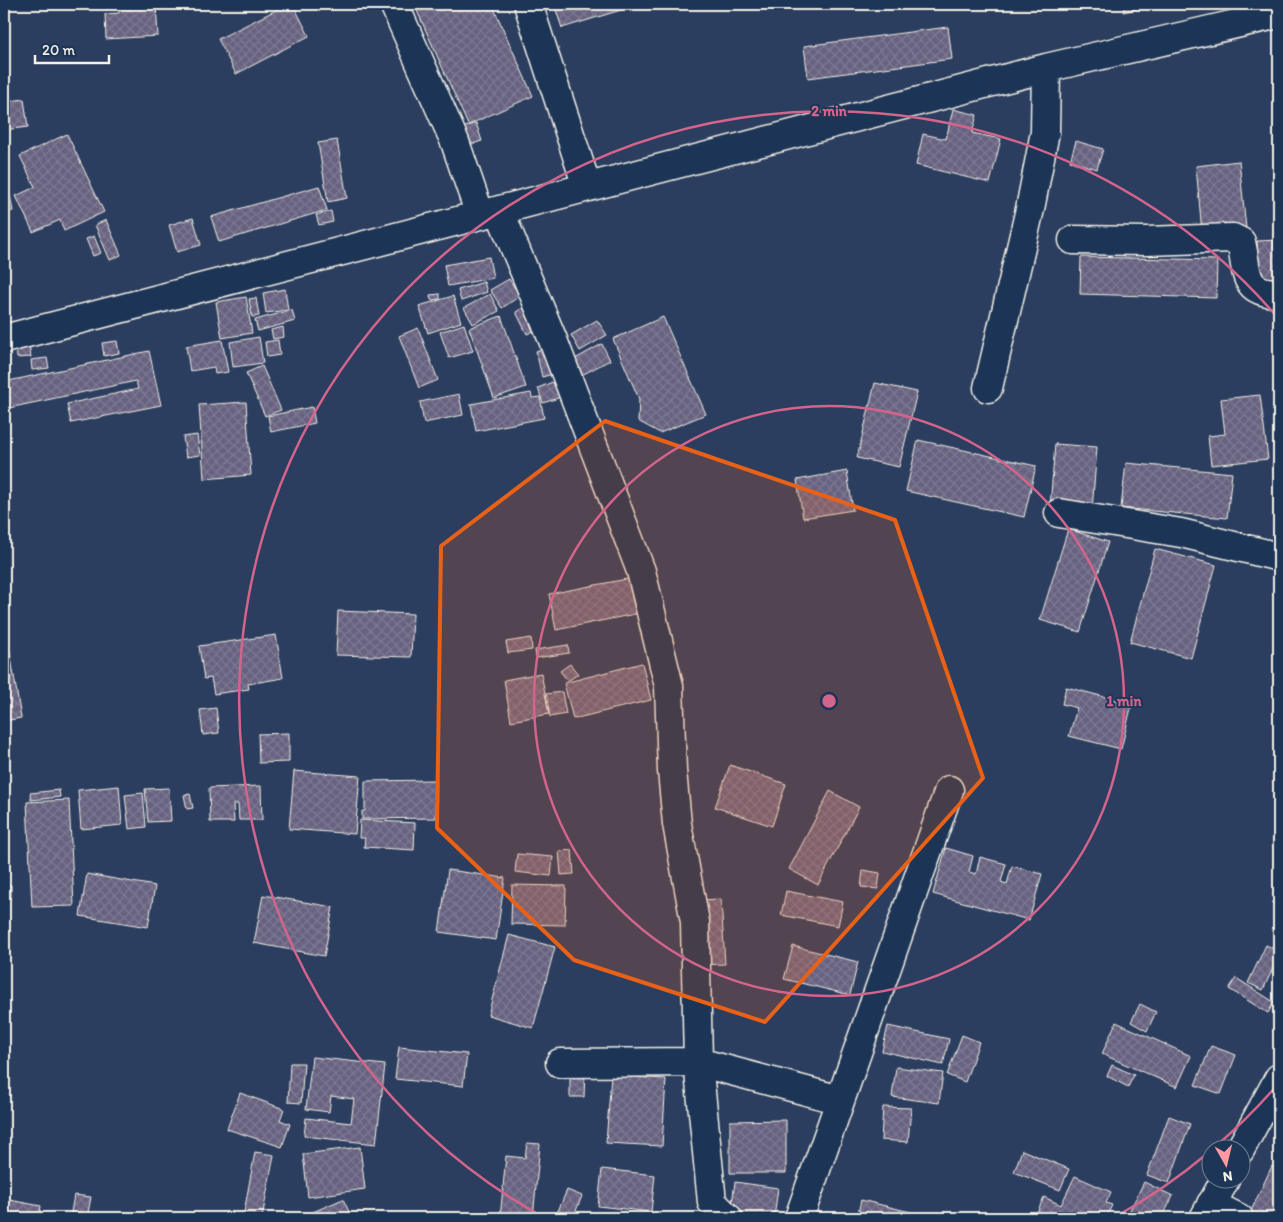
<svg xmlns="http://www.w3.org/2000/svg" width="1283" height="1222" font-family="Itim,sans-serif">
	<defs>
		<pattern id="building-cross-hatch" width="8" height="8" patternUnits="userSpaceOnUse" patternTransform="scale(1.25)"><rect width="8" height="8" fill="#676280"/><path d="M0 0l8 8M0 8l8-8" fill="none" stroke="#7d7992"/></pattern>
	</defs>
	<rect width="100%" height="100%" fill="#2c3e5f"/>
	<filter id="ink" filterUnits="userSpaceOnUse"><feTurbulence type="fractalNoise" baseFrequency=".02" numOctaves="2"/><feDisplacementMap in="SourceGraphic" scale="10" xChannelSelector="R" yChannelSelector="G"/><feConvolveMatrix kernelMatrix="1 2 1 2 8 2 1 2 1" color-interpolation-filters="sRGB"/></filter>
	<g filter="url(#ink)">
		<path fill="url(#building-cross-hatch)" stroke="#f4f1e8" d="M119 4H156L158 36 106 39 105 14 119 13Z
			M288 4H293L309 36 236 74 218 39Z
			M414 4H492L533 96 468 125Z
			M554 4H633L634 6 562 28Z
			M1125 4H1159L1123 12Z
			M948 27 952 59 808 78 804 46Z
			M24 99 28 127 4 130V102Z
			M953 109 977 115 972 133 1001 139 990 183 916 165 923 134 946 139Z
			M476 123 482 141 466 146 460 129Z
			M67 134 104 212 64 231 60 220 33 232 16 196 35 187 20 156Z
			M337 140 347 198 328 202 318 143Z
			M1076 141 1103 149 1097 169 1070 161Z
			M1239 161 1246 228 1202 232 1196 166Z
			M4 165 13 211 4 213Z
			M319 186 327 210 219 242 211 217Z
			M331 211 333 222 319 225 316 215Z
			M193 218 201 245 177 252 169 225Z
			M106 220 121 255 110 260 95 225Z
			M94 236 101 253 93 256 86 239Z
			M1279 240V282L1259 283 1257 241Z
			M489 257 493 278 448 286 444 265Z
			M1081 257 1217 260 1216 298 1080 294Z
			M509 279 520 296 502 308 490 290Z
			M484 282 487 292 461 301 458 290Z
			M285 289 288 310 266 313 263 293Z
			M440 294V299L431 300 430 295Z
			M490 294 499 311 473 324 464 308Z
			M453 296 461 322 428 333 419 306Z
			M246 297 252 333 222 338 216 302Z
			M256 298 259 316 252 317 249 299Z
			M524 307 536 330 527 334 516 312Z
			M292 310 295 321 258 331 255 320Z
			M501 316 526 387 494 398 469 328Z
			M663 317 706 414 660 433 638 421 639 399 613 339Z
			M597 320 607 335 580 351 571 335Z
			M464 324 473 351 449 358 440 332Z
			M283 327 284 337 273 339 271 330Z
			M418 328 438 380 419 388 399 336Z
			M259 337 263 363 233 367 230 342Z
			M222 340 228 372 215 374 214 367 190 371 186 346Z
			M278 340 280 355 267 357 265 342Z
			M117 341 119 353 104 356 102 343Z
			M29 343 31 357 17 358 16 345Z
			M602 344 610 360 576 378 568 363Z
			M546 348 553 374 542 377 536 351Z
			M149 351 161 405 71 423 67 404 138 389 136 381 4 409V382Z
			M47 358 49 368 32 370 31 360Z
			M262 366 281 410 265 416 246 373Z
			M555 381 561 397 543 403 538 388Z
			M875 383 917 392 899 467 857 458Z
			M531 393 532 398 540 397 544 418 476 431 471 404Z
			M459 394 463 415 424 423 420 402Z
			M1260 395 1268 459 1211 465 1208 436 1225 434 1221 399Z
			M1278 401H1279V466H1273Z
			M246 402 251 475 204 479 199 405Z
			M312 407 315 423 271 432 268 416Z
			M197 435 200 455 186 457 183 437Z
			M918 440 1036 466 1024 517 906 491Z
			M1055 444 1097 447 1092 510 1050 507Z
			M1126 463 1232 473 1227 518 1121 508Z
			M847 471 853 510 803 518 797 480Z
			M1068 529 1108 542 1080 632 1040 620Z
			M1155 549 1216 565 1191 658 1130 642Z
			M632 578 640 613 556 630 549 594Z
			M338 611 413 614 411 657 336 655Z
			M4 616 21 718 4 721Z
			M276 635 283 678 248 684 249 689 214 694 211 678 204 679 199 646Z
			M531 638 532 650 508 653 506 642Z
			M568 645 569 653 536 658 535 650Z
			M642 663 651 700 573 719 564 683Z
			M570 664 578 674 568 681 560 671Z
			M541 673 549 714 511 721 504 680Z
			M1066 687 1132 704 1121 749 1069 736 1077 708 1062 704Z
			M562 692 566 714 550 717 546 694Z
			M216 708 219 733 203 735 200 710Z
			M289 733V762L259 763 258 734Z
			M730 765 786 784 772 826 715 807Z
			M294 771 360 776 355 834 289 829Z
			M436 780V818L362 819V811H365V781Z
			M119 786 122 825 81 829 78 790Z
			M261 786 262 820H239L238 804H233L234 822H210L209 788Z
			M169 788 171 821 148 822 145 789Z
			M59 790 60 797 31 800 30 793Z
			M830 791 859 807 818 885 789 869Z
			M143 793 146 827 129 829 125 795Z
			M190 794 193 808 187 809 184 795Z
			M69 800 74 906 32 907 27 802Z
			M360 820 415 823 414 850 364 847 365 838H359Z
			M946 848 973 856 969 872 976 874 980 857 1006 864 1001 882 1007 884 1012 866 1042 874 1029 920 933 894Z
			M572 850 574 874 561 875 559 851Z
			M517 854 553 857 551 876 515 872Z
			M448 870 505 878 496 940 439 932Z
			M863 870 880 873 878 889 861 887Z
			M87 874 155 886 148 927 80 916Z
			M4 885H11V897H4Z
			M512 885 566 886 565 925 511 924Z
			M786 891 843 902 838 926 781 915Z
			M263 895 333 907 324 956 254 943Z
			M721 899 725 964 702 965 699 900Z
			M509 935 555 947 533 1028 488 1015Z
			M1266 945 1279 951V955L1263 990 1248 983Z
			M793 946 858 962 850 995 784 979Z
			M1236 978 1274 1002 1268 1013 1229 989Z
			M1140 1004 1156 1012 1147 1031 1131 1022Z
			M1116 1022 1191 1056 1177 1087 1102 1054Z
			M888 1026 949 1039 943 1065 882 1051Z
			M962 1035 979 1042 965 1082 947 1075Z
			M1211 1046 1236 1055 1221 1094 1195 1085Z
			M399 1047 467 1054 463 1086 395 1079Z
			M312 1057 385 1065 376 1144 304 1136 306 1118 351 1123 354 1099 331 1096 329 1112 306 1109Z
			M290 1063H304L301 1103 288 1102Z
			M1112 1065 1134 1075 1128 1087 1107 1076Z
			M896 1067 943 1073 939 1103 892 1097Z
			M570 1071H585L584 1097H570Z
			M611 1076 666 1079 662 1146 606 1143Z
			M240 1093 284 1109 280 1120 290 1124 282 1147 227 1129Z
			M883 1107 911 1108 908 1142 881 1140Z
			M1169 1116 1190 1124 1169 1183 1147 1175Z
			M786 1120V1173H730V1121Z
			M527 1143 540 1144 533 1218H500L506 1156 525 1158Z
			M360 1147 365 1189 308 1197 303 1154Z
			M1022 1150 1069 1169 1060 1190 1014 1172Z
			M255 1152 274 1155 262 1218H243Z
			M1272 1166 1279 1169V1216L1278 1218H1261L1250 1213Z
			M602 1169 655 1175 651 1212 598 1206Z
			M1075 1176 1111 1192 1106 1203 1112 1205 1106 1218 1035 1217 1044 1197 1061 1205Z
			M735 1182 778 1188 774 1218H730Z
			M1144 1182 1173 1196 1162 1218H1126Z
			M567 1190 582 1196 573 1218H555Z
			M74 1195 91 1197 87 1218H70Z
			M4 1199 41 1206 39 1218H4Z
			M343 1199 352 1218H299Z
			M861 1200 935 1218H857Z"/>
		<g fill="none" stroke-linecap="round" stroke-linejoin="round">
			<defs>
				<path id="minor" d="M394 4 455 142 480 215
					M528 4 587 187
					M499 210 553 340 641 571 669 686 672 771 677 824 695 922 698 1062 712 1202 728 1218
					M1073 240 1147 241 1233 238 1241 242C1248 271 1241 293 1279 293
					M4 339 1046 68 1279 14
					M988 388 1030 209 1045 132 1046 68
					M1059 513 1181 533 1279 557
					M560 1063 698 1062 840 1100
					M1211 1204 1239 1218
					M799 1218 949 790"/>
				<path id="major" d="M1240 1150 1279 1078
					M1204 1218 1225 1180"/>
			</defs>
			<use href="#minor" stroke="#f4f1e8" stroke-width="31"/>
			<use href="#major" stroke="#f4f1e8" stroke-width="31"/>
			<use href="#minor" stroke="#1d3557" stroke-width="28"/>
			<use href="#major" stroke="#1d3557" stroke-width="28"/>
		</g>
	</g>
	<path fill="#e96117" fill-opacity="0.2" stroke="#e96117" stroke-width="4" stroke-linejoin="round" d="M605 421 895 520 983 778 765 1022 574 960 437 828 441 546Z"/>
	<g fill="none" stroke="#d4648c" stroke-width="2.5">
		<circle cx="829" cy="701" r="295"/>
		<path d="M1278 1084A590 590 0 0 1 1216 1146M1208 1153A590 590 0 0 1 1115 1217M543 1217A590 590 0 1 1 1278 318"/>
	</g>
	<circle cx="829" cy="701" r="8" fill="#d4648c" stroke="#1d3557" stroke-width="2.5"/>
	<g font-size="15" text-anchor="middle" font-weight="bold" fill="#d4648c" stroke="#1d3557" stroke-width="4" stroke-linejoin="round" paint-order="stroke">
		<text x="829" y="116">2 min</text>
		<text x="1124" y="706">1 min</text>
	</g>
	<rect width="1283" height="1222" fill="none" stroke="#1d3557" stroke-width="20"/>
	<rect x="10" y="10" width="1263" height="1202" fill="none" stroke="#f4f1e8" stroke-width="2" filter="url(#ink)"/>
	<g transform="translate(1226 1164) rotate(172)"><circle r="24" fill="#1d3557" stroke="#738091"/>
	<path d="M0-4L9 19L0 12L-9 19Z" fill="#ff9aa2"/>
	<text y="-8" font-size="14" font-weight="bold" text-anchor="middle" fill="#f4f1e8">N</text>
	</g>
	<path d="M35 55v8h74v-8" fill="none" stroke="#f4f1e8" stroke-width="2.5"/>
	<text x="42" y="55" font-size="15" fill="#f4f1e8" stroke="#1d3557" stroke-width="4" paint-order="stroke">20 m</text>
</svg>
